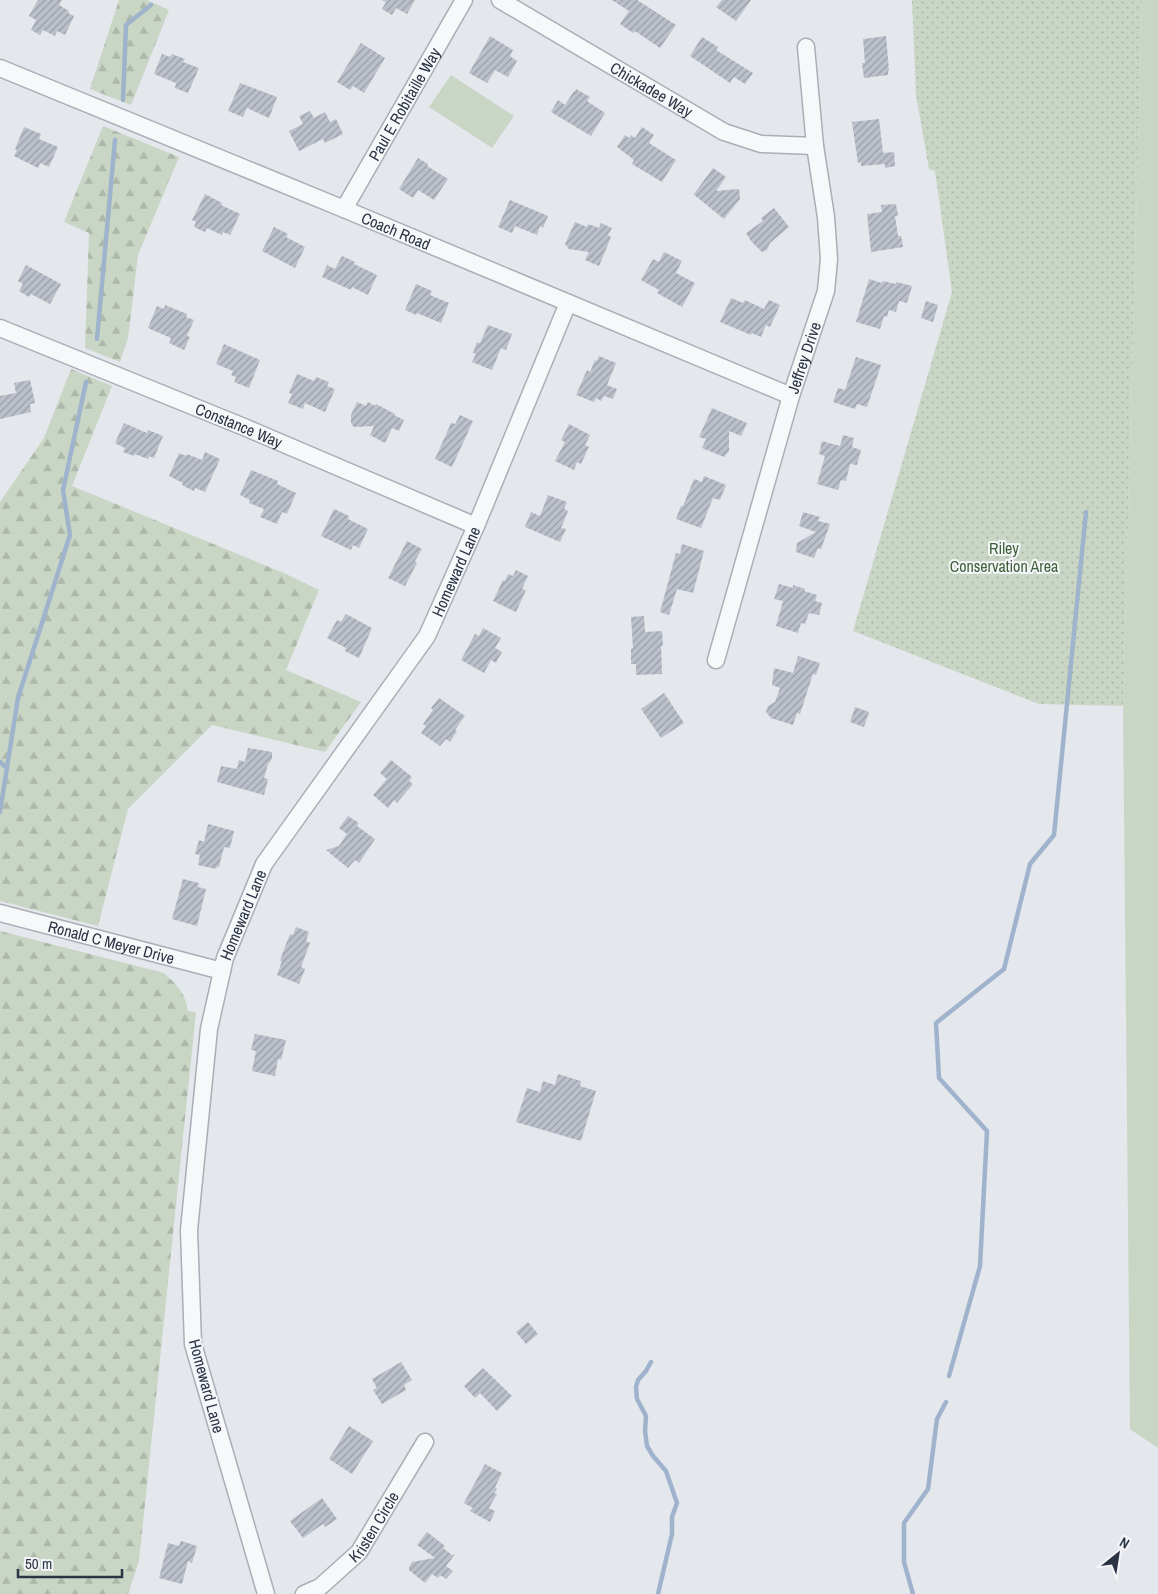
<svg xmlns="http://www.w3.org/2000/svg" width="1158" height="1594" font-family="'Archivo Narrow',sans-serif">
	<defs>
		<pattern id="forest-firs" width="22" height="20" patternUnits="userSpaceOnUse" patternTransform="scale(1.25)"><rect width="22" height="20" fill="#c9d6c5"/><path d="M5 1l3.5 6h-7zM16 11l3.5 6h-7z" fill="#adb8ab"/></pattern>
		<pattern id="park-dots" width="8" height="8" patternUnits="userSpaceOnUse" patternTransform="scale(1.25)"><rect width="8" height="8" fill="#c9d6c5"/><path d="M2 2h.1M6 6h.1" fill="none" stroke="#adb8ab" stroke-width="1.8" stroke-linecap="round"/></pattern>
		<pattern id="building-hatch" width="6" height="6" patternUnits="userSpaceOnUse" patternTransform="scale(1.25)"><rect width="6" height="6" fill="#bbc0ca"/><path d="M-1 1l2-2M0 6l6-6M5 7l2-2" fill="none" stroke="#989da6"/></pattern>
	</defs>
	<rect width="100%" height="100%" fill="#e4e7ec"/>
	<path fill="#c9d6c5" d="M1142 0H1158V1448L1130 1429 1123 706Z
		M451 75 514 116 492 148 429 107Z"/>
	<path fill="url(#forest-firs)" d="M119 0H147L169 10 131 105 90 89Z
		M103 126 179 157 138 255 128 338 120 362 85 348 89 233 64 222Z
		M71 369 112 386 72 486 284 573 319 590 286 670 361 702 325 752 212 725 128 809 98 926 0 901V502L44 438Z
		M0 931 164 973C177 985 185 992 188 1011L196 1012 139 1561 128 1594H0Z"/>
	<path fill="url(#park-dots)" d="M912 0H1142L1123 706 1039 704 853 631 952 292 935 171 929 169 916 95Z"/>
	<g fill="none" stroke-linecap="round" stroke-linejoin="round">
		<path stroke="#9fb4cc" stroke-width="4.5" d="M123 100 126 25 151 5
			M97 339 115 140
			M0 762 7 768
			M0 812 18 698 70 535 63 490 86 382
			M651 1362 646 1371 638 1380 636 1387 637 1399 646 1416 645 1431 647 1446 653 1456 666 1471 677 1503 672 1517V1534L658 1594
			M949 1376 980 1266 987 1131 939 1078 936 1023 1004 969 1030 864 1054 835 1086 512
			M913 1594 904 1562V1523L928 1489 937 1419 946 1402"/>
	</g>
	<path fill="url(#building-hatch)" d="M38 0H62L59 5 69 11 68 13 74 16 65 35 57 31 55 36 43 30 40 35 31 30 36 20 29 16Z
		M382 0H415L407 14 396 8 392 15 382 9 386 2Z
		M612 0H637L676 25 660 48 635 31 633 33 620 24 629 11Z
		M722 0H751L736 21 716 7Z
		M490 36 513 50 510 56 517 61 508 77 495 70 487 83 469 73Z
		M886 36 889 71H888V75L864 78 862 63H865L863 39Z
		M702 37 718 47 716 50 753 73 745 84 734 77 730 83 690 56Z
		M361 43 385 58 364 93 353 86 350 90 337 82Z
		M162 54 170 57 172 54 185 59 183 62 199 68 188 93 175 88 176 83 154 74Z
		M240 83 277 97 269 118 247 108 243 117 228 111Z
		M576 89 590 97 587 101 605 113 591 136 551 112 558 100 565 105 574 91 575 92Z
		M310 111 314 118 325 112 330 122 336 119 343 134 325 143 323 139 299 151 289 131 303 124 299 116Z
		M879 119 883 153 894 152 895 166 885 168V164L861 166V162L858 163 852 122Z
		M24 127 41 134 39 139 58 147 49 167 40 163 38 168 14 156 17 150 15 149Z
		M642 127 654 135 649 143 676 160 662 182 632 164 634 160 617 147 625 135 629 138 631 135 635 138Z
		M418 158 428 164 427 166 448 179 434 200 418 190 413 198 399 189Z
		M713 168 726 177 716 191 739 189 740 199 724 219 693 194H694Z
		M205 194 222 203 221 205 240 214 230 235 223 232 222 235 207 228 205 232 194 227 196 222 192 220Z
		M510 200 548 216 543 228 540 226 537 235 515 226 512 233 498 227Z
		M896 204 898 216H895L898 236H901L903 247 871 252 867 214 882 212 881 205Z
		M774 208 789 227 770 243 767 250 762 252 751 241 746 233 763 221 761 218Z
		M575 222 587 227 588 224 599 228 601 223 612 228 608 235 611 237 599 266 585 260 589 252 569 249 565 244Z
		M274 227 288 234 286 237 305 247 295 268 262 251Z
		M664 252 682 261 676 273 695 283 682 307 657 293 659 290 641 280 653 259 659 262Z
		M342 256 355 262 354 264 377 275 368 295 352 287 351 290 322 277 327 265 335 269Z
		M26 265 61 284 50 304 31 294 29 297 19 291 23 284 18 281Z
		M869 279 882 283 883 281 896 284V282L912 286 907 303 899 301 896 312 889 310 887 317 884 316 880 329 856 322Z
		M416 284 432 291 430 295 449 303 441 323 417 313 416 315 405 310Z
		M731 298 743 303 745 300 764 309 769 300 780 305 770 327 766 325 761 337 752 333 751 335 720 322Z
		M926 301 938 305 933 322 921 318Z
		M165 305 187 314 186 317 194 320 187 336 190 337 184 350 169 343 171 338 148 328 157 306 164 309Z
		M488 325 512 334 506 350 501 348 492 370 472 362 476 354 473 353 477 342 480 343Z
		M224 344 260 360 249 388 234 382 236 377 231 375 233 371 216 364Z
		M599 356 616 363 607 385 617 389 613 399 604 396 601 401 596 398 594 402 576 395 587 370 590 372 595 360 597 361Z
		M856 357 881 365 867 407 857 404 855 409 833 402 838 388 845 390Z
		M297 374 314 381 316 377 329 382 327 386 335 389 325 412 305 403 303 409 288 403 292 394 289 393Z
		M30 380 35 403 30 404 31 412 0 419V396L16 393 14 383Z
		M357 402 366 406 368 402 375 406 376 404 395 414 394 415 404 420 399 431 392 428 385 443 370 435 374 426 354 427 351 423V415Z
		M712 408 747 423 741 436 729 431V451L724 457 702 448 706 439 699 437Z
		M460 415 473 421 452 467 435 459 451 423 455 424Z
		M124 423 147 433 148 430 163 436 154 458 149 456 148 459 135 454 134 456 123 452 125 448 115 443Z
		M569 424 590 435 585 445 589 447 581 464 577 462 574 470 555 461 565 442 561 440Z
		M843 435 854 438 852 447 861 450 857 465 850 464 846 481 841 480 838 490 817 484 825 456 819 454 822 441 840 446Z
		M205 452 220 459 205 492 195 488 194 491 182 485 183 483 169 476 179 453 186 456 187 454 202 460Z
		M251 470 278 481 277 484 296 493 287 514 282 512 277 524 260 517 264 509 249 503 250 500 240 495Z
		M704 476 726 485 720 500 713 498 701 528 676 519 681 506H683L694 479 702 482Z
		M548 495 567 502 564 509 568 511 561 528 566 529 560 542 525 527 531 512 540 516Z
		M334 509 349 516 348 519 368 529 359 548 353 545 351 550 321 536Z
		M803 512 820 517 818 521 830 524 821 549 818 548 814 558 796 552 797 543 816 532 799 526Z
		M407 541 422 549 415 561 417 563 405 586 388 578Z
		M682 544 704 551 693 593 677 589 669 615 660 612 676 553 680 554Z
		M516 570 528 576 522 589 526 590 516 612 493 601 503 580 505 581 508 574 513 576Z
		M779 584 793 588V585L805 589 804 591 817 595 815 601 822 603 819 615 809 613 805 624 801 623 798 633 776 626 783 601 774 599Z
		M346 614 372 628 359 658 345 651 346 648 327 638 337 620 341 622Z
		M644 616 645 632 662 631 663 646H661L662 674 636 675V664H631V649L633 648 631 617Z
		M483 628 501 638 495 648 502 652 496 663 491 660 484 673 461 660 475 634 479 636Z
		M798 656 820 663 816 675 813 674 800 714 797 713 793 725 771 718 766 712 768 706 775 702 780 688 772 685 774 668 793 673Z
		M664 693 684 723 661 738 641 709Z
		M439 698 465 716 455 730 457 731 450 742 446 739 440 746 421 733 426 726 423 724 433 710 431 708Z
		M855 707 869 712 864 727 850 722Z
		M248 748 272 752V759L268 764 264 778 268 779 264 795 217 782 221 766 237 769 239 760 245 762Z
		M391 760 412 777 409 781 413 784 397 803 394 800 388 808 373 795 387 779 380 773Z
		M348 816 359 823 357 826 375 839 359 863 355 860 348 868 326 850 339 846 347 834 339 828Z
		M208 824 234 831 230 848 224 847 219 867 217 866 216 869 198 865 200 855 195 854 199 840 204 842Z
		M183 879 199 883 198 887 206 889 197 926 172 919Z
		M296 927 309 932 306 941 310 943 301 967 305 969 299 984 277 975 282 961H280L283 952 290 934 293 935Z
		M255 1034 286 1040 281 1060 278 1059 275 1076 252 1071 256 1051 251 1050Z
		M558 1074 581 1081 580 1086 596 1091 581 1141 516 1122 527 1088 540 1092 543 1081 555 1085Z
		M528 1322 538 1334 526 1344 516 1332Z
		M401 1362 412 1380 404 1385 406 1390 382 1404 373 1390 377 1388 372 1379Z
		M483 1368 512 1396 497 1411 480 1393 475 1398 464 1386Z
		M349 1426 373 1441 352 1474 329 1459Z
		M485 1464 502 1473 495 1487 497 1489 494 1493 497 1494 489 1508 495 1511 490 1522 470 1511 473 1508 464 1503Z
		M322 1498 337 1519 325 1527 323 1524 303 1538 290 1521Z
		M427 1532 445 1546 443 1548 452 1555 455 1554 446 1566 453 1571 446 1579 440 1575 438 1578 432 1574 425 1583 409 1570V1567L412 1562 435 1558 417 1545Z
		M181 1541 197 1546 192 1563 188 1561 182 1584 159 1578 168 1543 179 1546Z"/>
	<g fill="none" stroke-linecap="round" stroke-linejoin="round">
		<defs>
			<g id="minor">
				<path id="s1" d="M500 0 724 132 761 144 815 146"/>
				<path id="s2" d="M0 68 344 209 791 396"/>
				<path id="s3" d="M344 209 464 0"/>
				<path id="s4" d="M0 328 244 427 476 526"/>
				<path id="s5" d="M716 660 791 396 826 291 829 259 826 217 815 146 806 47"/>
				<path id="s6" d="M0 913 222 971"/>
				<path id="s7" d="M266 1594 193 1344 189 1230 209 1029 225 958 264 864 427 636 476 526 568 303"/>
				<path id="s8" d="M304 1594 320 1587 359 1552 425 1442"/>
			</g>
		</defs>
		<use href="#minor" stroke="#a9aeb7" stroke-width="19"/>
		<use href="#minor" stroke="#f7f8fa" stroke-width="16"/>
	</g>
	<g text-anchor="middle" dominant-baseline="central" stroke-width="4" stroke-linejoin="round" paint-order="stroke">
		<g font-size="16" fill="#2b3445" stroke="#f4f6f9">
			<text stroke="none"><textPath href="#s1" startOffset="176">Chickadee Way</textPath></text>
			<text stroke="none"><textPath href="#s3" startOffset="121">Paul E Robitaille Way</textPath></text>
			<text stroke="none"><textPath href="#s2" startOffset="428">Coach Road</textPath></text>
			<text stroke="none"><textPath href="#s5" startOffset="315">Jeffrey Drive</textPath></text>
			<text stroke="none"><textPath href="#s4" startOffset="258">Constance Way</textPath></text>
			<text stroke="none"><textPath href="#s7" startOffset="1102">Homeward Lane</textPath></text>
			<text stroke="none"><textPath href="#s7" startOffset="696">Homeward Lane</textPath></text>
			<text stroke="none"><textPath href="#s6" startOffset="115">Ronald C Meyer Drive</textPath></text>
			<text transform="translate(207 1386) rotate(75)">Homeward Lane</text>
			<text stroke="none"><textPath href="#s8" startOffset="99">Kristen Circle</textPath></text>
		</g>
		<g font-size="16" fill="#3f6138" stroke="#f4f6f9">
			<text x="1004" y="548">Riley<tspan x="1004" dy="18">Conservation Area</tspan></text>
		</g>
	</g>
	<g transform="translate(1118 1554) rotate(30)" stroke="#f4f6f9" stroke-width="4" paint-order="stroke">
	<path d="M0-4L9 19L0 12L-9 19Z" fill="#2b3445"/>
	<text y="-8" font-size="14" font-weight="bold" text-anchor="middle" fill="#2b3445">N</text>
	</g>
	<path d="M18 1569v8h104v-8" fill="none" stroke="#2b3445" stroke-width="2.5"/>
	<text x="25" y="1569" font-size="15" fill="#2b3445" stroke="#f4f6f9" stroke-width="4" paint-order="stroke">50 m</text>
</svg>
